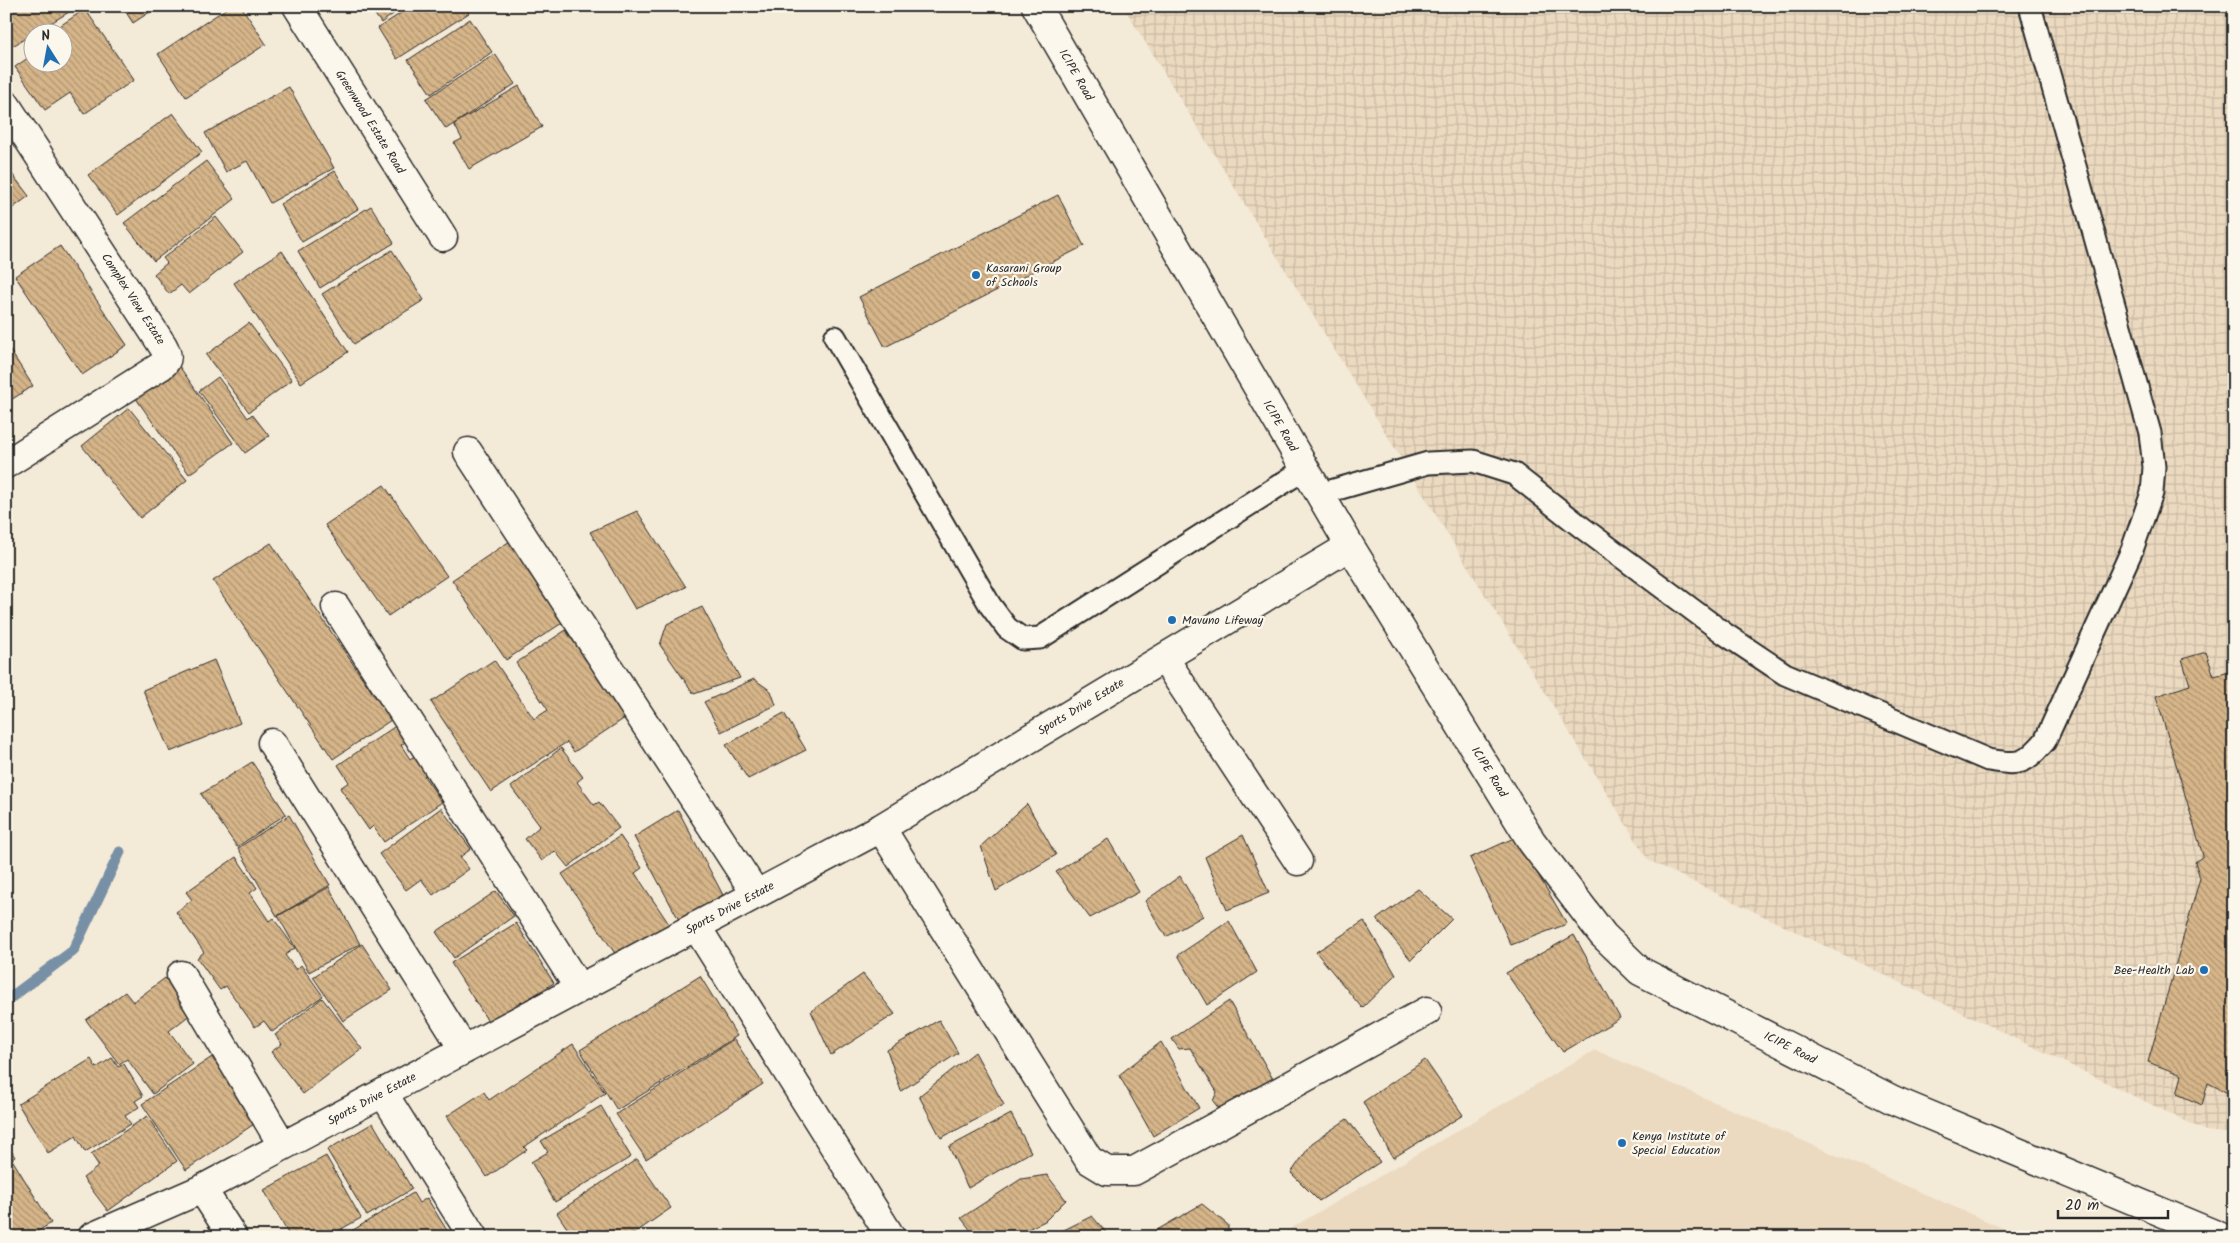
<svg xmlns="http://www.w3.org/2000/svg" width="2240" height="1243" font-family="Kalam,sans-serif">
	<defs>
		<pattern id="industrial-grid" width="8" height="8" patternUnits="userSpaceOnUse" patternTransform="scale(1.25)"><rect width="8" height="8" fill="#ebdac0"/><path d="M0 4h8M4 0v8" fill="none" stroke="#cabba5"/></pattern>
		<pattern id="building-back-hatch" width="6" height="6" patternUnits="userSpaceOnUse" patternTransform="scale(1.25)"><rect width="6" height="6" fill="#d6b589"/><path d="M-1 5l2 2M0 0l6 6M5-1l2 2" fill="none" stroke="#ae9370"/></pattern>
	</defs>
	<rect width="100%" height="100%" fill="#f4ead8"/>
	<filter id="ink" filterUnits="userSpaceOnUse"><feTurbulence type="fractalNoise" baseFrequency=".02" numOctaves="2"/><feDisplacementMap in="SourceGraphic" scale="10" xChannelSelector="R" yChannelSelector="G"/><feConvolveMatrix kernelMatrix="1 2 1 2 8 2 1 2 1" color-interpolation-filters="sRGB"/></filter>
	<g filter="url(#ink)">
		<path fill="#ebdac0" d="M1595 1050 2023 1237H1276Z"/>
		<path fill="url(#industrial-grid)" d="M1123 6H2234V1134L2206 1131 1648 860Z"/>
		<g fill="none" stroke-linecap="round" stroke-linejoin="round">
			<path stroke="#7890a5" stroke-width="11" d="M6 1001 73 951 120 852"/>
		</g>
		<path fill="url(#building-back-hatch)" stroke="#2b2b2b" d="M6 6H79L6 50Z
			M122 6H159L133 23Z
			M230 6H241L266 44 186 97 158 54Z
			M369 6H404L381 23Z
			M412 6H464L469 13 397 59 378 28Z
			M85 9 134 80 84 114 70 93 45 110 15 67 32 55V62H62V32H51Z
			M470 19 492 52 431 94 408 60Z
			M495 54 515 84 446 129 426 99Z
			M519 86 542 127 469 169 454 143 462 139 454 124Z
			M289 87 334 168 270 203 247 161 226 172 205 133Z
			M173 113 202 152 118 215 88 175Z
			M206 161 235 199 154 261 124 223Z
			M6 166 29 196 6 213Z
			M335 171 358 209 302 242 280 204Z
			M1058 195 1084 246 885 347 859 297Z
			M371 206 394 243 320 288 298 251Z
			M216 217 243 252 189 294 181 285 169 294 154 274 167 263 163 258Z
			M60 246 127 345 82 375 15 276Z
			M392 250 424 300 354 344 322 294Z
			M282 251 348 352 301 383 234 283Z
			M249 323 292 380 249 412 206 355Z
			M6 344 33 386 6 403Z
			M179 366 233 443 189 474 135 397Z
			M218 377 248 418 252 414 269 436 245 453 199 391Z
			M129 408 187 480 140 518 82 446Z
			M384 485 447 576 388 616 325 525Z
			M637 511 686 587 635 609 590 532Z
			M510 541 565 621 506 660 452 580Z
			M271 543 391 720 333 759 213 581Z
			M702 607 740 678 694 694 660 645 667 624Z
			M566 630 625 718 574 752 567 742 491 792 431 702 494 660 534 719 548 710 516 663Z
			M2206 652 2214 676 2234 671V1096L2208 1083 2202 1105 2177 1094 2182 1075 2148 1062 2200 878 2195 862 2203 856 2156 696 2190 685 2182 659Z
			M214 660 240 723 170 752 143 690Z
			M754 679 771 691 776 705 721 732 704 702Z
			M784 713 806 750 748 779 726 745Z
			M397 725 408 740 401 745 410 759 416 755 429 773 424 776 442 802 384 842 373 826 369 830 340 788 349 782 338 765Z
			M561 748 583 777 577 782 594 805 599 802 619 828 568 867 555 851 542 861 525 839 540 826 511 787Z
			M252 762 286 814 237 847 201 794Z
			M1027 804 1056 855 996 891 981 846Z
			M441 808 471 849 460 857 469 869 433 895 421 879 406 890 379 854Z
			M678 810 723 895 679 920 634 837Z
			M289 815 330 885 277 916 238 848Z
			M1243 835 1269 893 1227 910 1205 857Z
			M620 836 642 868 635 873 673 930 622 964 562 874Z
			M1516 837 1567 924 1511 945 1470 858Z
			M1108 839 1139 892 1090 918 1056 872Z
			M236 857 257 888 250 893 269 921 273 918 295 948 285 955 296 970 301 965 323 996 272 1032 264 1021 255 1027 226 986 220 990 197 958 204 952 176 912 192 900 186 892Z
			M1180 876 1203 916 1166 937 1145 901Z
			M329 887 360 944 309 972 278 916Z
			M1418 889 1452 919 1411 960 1377 919Z
			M496 891 514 916 454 958 436 932Z
			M1229 921 1257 972 1207 1005 1178 955Z
			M1364 921 1396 975 1362 1008 1316 952Z
			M516 923 554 983 489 1023 451 963Z
			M1574 935 1620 1018 1563 1052 1506 973Z
			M362 944 392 990 343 1021 313 977Z
			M863 974 895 1014 831 1055 811 1011Z
			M700 976 737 1036 617 1110 580 1050Z
			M165 978 191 1014 169 1031 193 1064 153 1094 127 1059 119 1064 86 1020 125 992 133 1002Z
			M322 998 362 1049 303 1094 271 1052 282 1044 275 1035Z
			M1229 1001 1273 1079 1220 1110 1213 1101 1217 1092 1190 1048 1179 1049 1172 1039Z
			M939 1020 958 1053 901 1091 887 1050Z
			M734 1039 763 1084 646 1159 616 1114Z
			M1161 1042 1199 1108 1153 1136 1119 1075Z
			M573 1044 605 1093 524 1147 527 1150 487 1177 447 1116 484 1092 489 1100Z
			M975 1052 1004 1105 941 1138 919 1096Z
			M212 1057 257 1122 186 1170 142 1104Z
			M112 1058 118 1067 124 1064 143 1096 135 1101 139 1107 125 1116 131 1124 85 1152 76 1136 48 1153 18 1104 91 1059 96 1068Z
			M1425 1060 1463 1115 1393 1158 1363 1102Z
			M601 1106 631 1157 555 1202 531 1162 548 1152 541 1141Z
			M1011 1114 1031 1152 968 1188 949 1147Z
			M147 1116 177 1161 108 1211 83 1178 99 1166 91 1154Z
			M1347 1119 1380 1162 1319 1201 1291 1173 1312 1143Z
			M373 1123 412 1189 367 1216 327 1150Z
			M6 1143 15 1157 6 1162Z
			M326 1156 361 1218 327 1237H290L264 1190Z
			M637 1159 671 1208 629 1237H573L557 1213Z
			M13 1161 51 1223 29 1237H6V1166Z
			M1047 1175 1066 1200 1045 1221 1011 1237H976L961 1218 1021 1179Z
			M413 1193 419 1203 427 1198 451 1237H353L350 1232Z
			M1202 1204 1228 1225V1237H1145Z
			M1092 1216 1110 1237H1050Z
			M343 1229 347 1237H331Z"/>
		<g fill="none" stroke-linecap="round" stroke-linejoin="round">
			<defs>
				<path id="service" d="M835 337 990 605 1007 628 1023 639 1040 638 1305 469
					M1320 494 1428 463 1473 461 1514 474 1580 526 1725 634 1785 674 1988 760C2020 765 2024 765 2045 741L2132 550 2152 493 2154 467 2150 433 2030 6"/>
				<path id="minor" d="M297 6 443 237
					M1036 6 1350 546 1532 842 1603 935 1640 971 1893 1100 2221 1237
					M6 105 163 346C168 355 169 360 161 366L6 464
					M468 452 756 894
					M336 607 579 988
					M1164 658 1298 861
					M272 743 464 1050
					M881 828 1089 1160 1107 1171H1134L1427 1011
					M696 926 891 1237
					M181 975 283 1146
					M383 1093 473 1237
					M202 1189 233 1237
					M92 1237 202 1189 881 828 1350 546"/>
			</defs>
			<use href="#service" stroke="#2b2b2b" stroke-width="25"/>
			<use href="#minor" stroke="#2b2b2b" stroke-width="31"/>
			<use href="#service" stroke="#fbf7ec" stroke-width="21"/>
			<use href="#minor" stroke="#fbf7ec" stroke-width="28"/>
		</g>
	</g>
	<g fill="#1f6fb2" stroke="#fbf7ec" stroke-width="2">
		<circle cx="976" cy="275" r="5"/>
		<circle cx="1172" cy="620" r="5"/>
		<circle cx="2204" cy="970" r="5"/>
		<circle cx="1622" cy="1143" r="5"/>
	</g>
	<g text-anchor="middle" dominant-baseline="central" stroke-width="4.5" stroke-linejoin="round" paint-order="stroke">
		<g font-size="12" fill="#2b2b2b" stroke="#fbf7ec">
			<text transform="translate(1076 75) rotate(60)">ICIPE Road</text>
			<text transform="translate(370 122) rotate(58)">Greenwood Estate Road</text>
			<text transform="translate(133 299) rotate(57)">Complex View Estate</text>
			<text transform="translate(1280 426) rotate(60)">ICIPE Road</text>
			<text transform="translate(1081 707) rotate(-31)">Sports Drive Estate</text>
			<text transform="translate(1489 772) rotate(58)">ICIPE Road</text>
			<text transform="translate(730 908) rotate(-28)">Sports Drive Estate</text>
			<text transform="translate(1790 1048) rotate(27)">ICIPE Road</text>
			<text transform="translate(372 1099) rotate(-28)">Sports Drive Estate</text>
		</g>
		<g font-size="12" fill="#2b2b2b" stroke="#fbf7ec" text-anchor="start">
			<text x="986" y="268">Kasarani Group<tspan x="986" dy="14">of Schools</tspan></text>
			<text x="1182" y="620">Mavuno Lifeway</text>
			<text x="2194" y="970" text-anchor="end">Bee-Health Lab</text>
			<text x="1632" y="1136">Kenya Institute of<tspan x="1632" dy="14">Special Education</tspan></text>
		</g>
	</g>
	<rect width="2240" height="1243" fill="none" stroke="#fbf7ec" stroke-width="25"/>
	<rect x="12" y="12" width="2215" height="1218" fill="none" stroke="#2b2b2b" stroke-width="2" filter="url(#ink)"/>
	<g transform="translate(48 48) rotate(349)"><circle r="24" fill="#fbf7ec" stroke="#a8a59f"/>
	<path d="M0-4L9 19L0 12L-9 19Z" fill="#1f6fb2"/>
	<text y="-8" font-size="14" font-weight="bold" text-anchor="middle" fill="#2b2b2b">N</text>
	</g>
	<path d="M2058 1210v8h110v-8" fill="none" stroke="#2b2b2b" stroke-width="2.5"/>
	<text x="2065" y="1210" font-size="15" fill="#2b2b2b" stroke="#fbf7ec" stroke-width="4" paint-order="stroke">20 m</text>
</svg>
